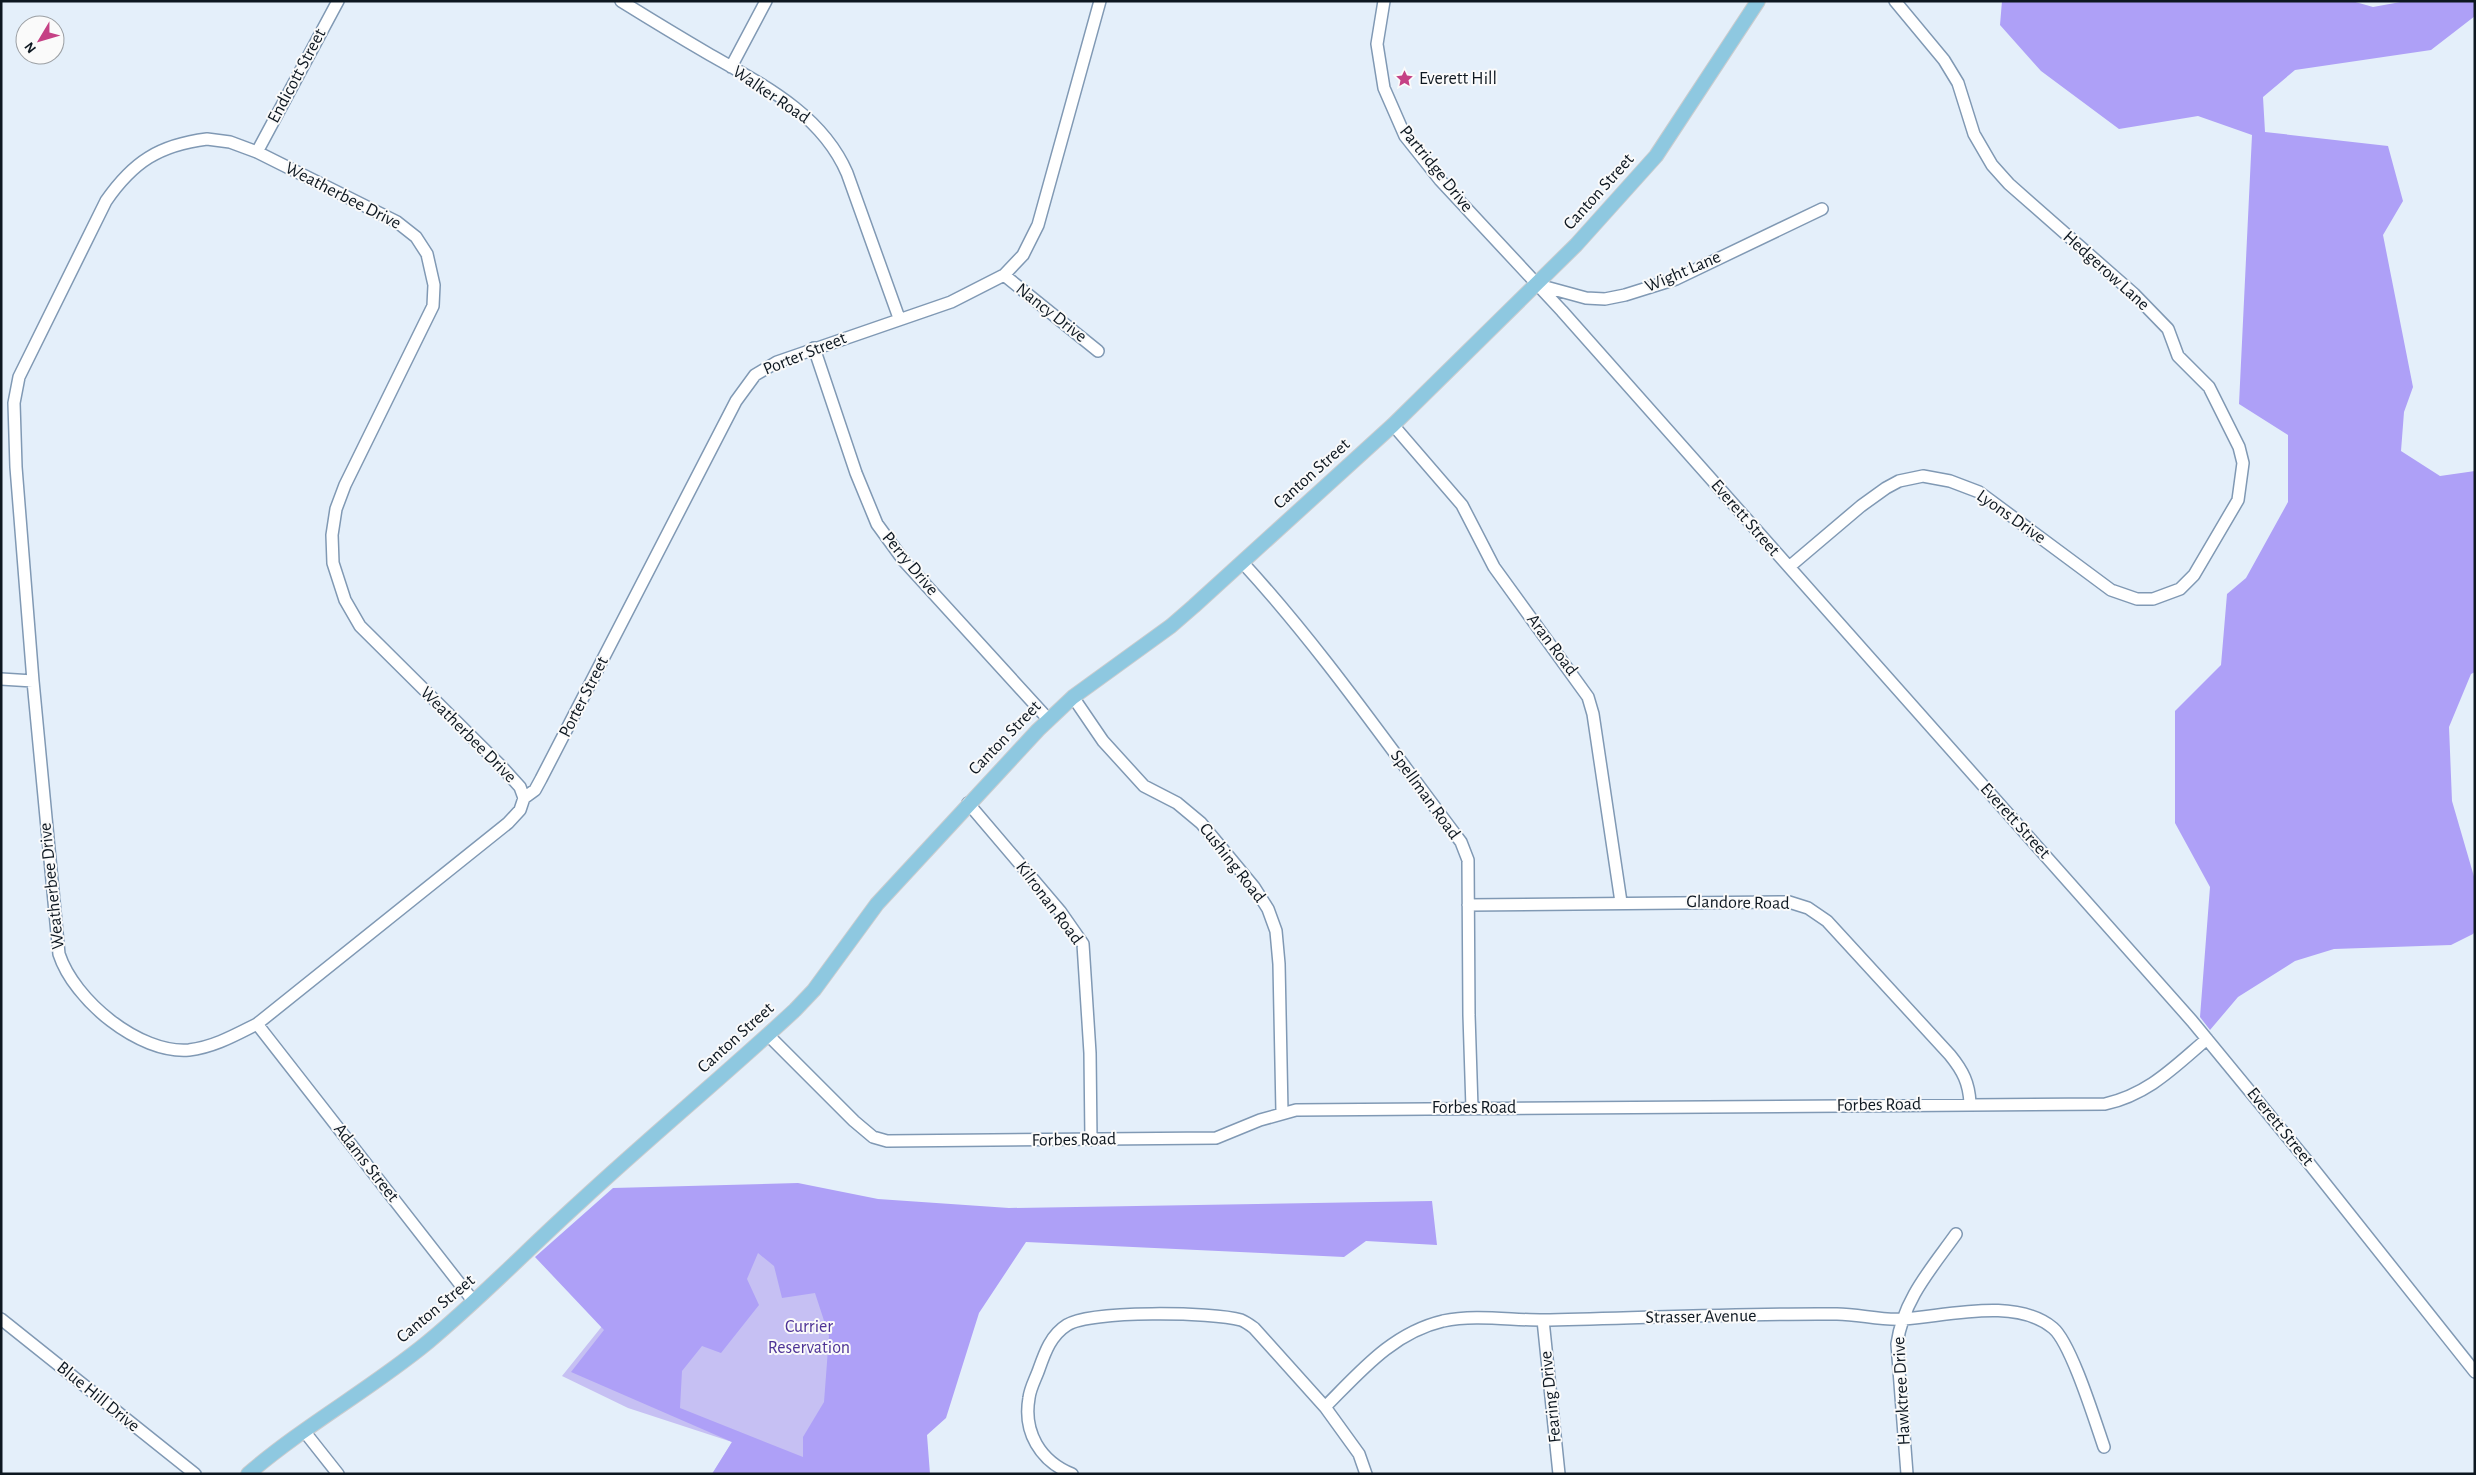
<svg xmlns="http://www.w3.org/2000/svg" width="2476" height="1475" font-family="'Alegreya Sans',sans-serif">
	<rect width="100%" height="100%" fill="#e4effa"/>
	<path fill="#c6c0f3" d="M610 1197 993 1217 900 1474H712L732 1442 628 1408 562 1376 607 1320Z"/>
	<path fill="#aea0f7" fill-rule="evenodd" d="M2002 1H2352L2373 7 2406 1H2475V16L2431 50 2295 70 2263 97 2265 132 2388 146 2403 201 2383 235 2413 387 2404 412 2401 451 2440 476 2475 471V672L2471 674 2449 727 2452 801 2475 880V931L2473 934 2451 945 2334 949 2295 961 2238 997 2210 1030 2200 1017 2210 887 2175 823V711L2221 665 2227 594 2246 578 2288 502V435L2239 404 2252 135 2198 116 2119 129 2041 71 2000 25Z
		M798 1183 878 1199 1009 1208 1432 1201 1437 1245 1366 1241 1344 1257 1026 1242 979 1313 946 1418 927 1435 930 1474H712L732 1442 571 1372 604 1330 535 1257 613 1188ZM758 1253 774 1266 782 1298 815 1293 829 1336 824 1402 803 1437V1457L680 1408 682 1371 702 1346 721 1353 759 1305 747 1279Z"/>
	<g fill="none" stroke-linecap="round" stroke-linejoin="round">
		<defs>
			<path id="minor" d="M621 1C650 19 678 36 707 53 761 84 821 113 847 173L899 318
				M1384 1 1377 44 1384 88 1405 136 1440 180 1562 311 2192 1021 2308 1162 2475 1372
				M731 67 766 1
				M207 139 230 142 257 152 397 222 416 237 427 254 434 285 433 306 345 485 336 509 332 535 333 563 345 600 360 626 501 766 520 787 524 798 520 810 508 823 257 1024C235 1035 214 1047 189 1050 139 1054 74 1000 59 954L33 681 16 467 14 403 19 377 106 201C133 162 159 145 207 139Z
				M257 152 338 1
				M1004 275 1098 351
				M1542 286 1586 298 1605 299 1625 295 1676 279 1822 209
				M814 348 856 473 877 524 904 561 1049 720
				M1393 425 1462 505 1494 567 1588 697 1593 714 1621 902
				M1242 562C1322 649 1389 747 1461 842L1468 860 1469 1015 1472 1108
				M1789 567 1861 506 1886 488 1899 481 1923 476 1950 481 1979 492 2111 590 2137 599H2153L2180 589 2194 575 2238 500 2243 463 2239 447 2209 387 2178 356 2168 329 2134 294 2009 184 1992 165 1974 134 1958 83 1944 60 1895 1
				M1 679 33 681
				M1073 697 1103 741 1144 786 1177 803 1201 823 1254 887 1268 909 1276 931 1279 964 1282 1112
				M524 798 535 790 541 779 736 401 755 375 777 362 951 302 1004 275 1023 255 1038 225 1100 1
				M968 803 1060 911 1083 944 1090 1053 1091 1140
				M1468 905 1789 902 1808 908 1827 921 1950 1055C1963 1071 1969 1083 1970 1103
				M257 1024 474 1302
				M768 1035 854 1121 873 1137 887 1141 1216 1138 1260 1120 1296 1110 2105 1104C2149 1094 2174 1067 2207 1039
				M1 1319 195 1474
				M1543 1320 1559 1474
				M304 1431 338 1474
				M1072 1474C1040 1461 1023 1432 1029 1398 1030 1388 1036 1378 1039 1369 1045 1352 1051 1335 1067 1325 1090 1310 1213 1312 1241 1320 1246 1322 1250 1325 1254 1328L1325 1407
				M1366 1474 1359 1454 1325 1407C1360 1372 1392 1333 1443 1321 1477 1314 1515 1321 1550 1320 1646 1318 1741 1313 1837 1314 1859 1314 1882 1321 1904 1319 1947 1316 2016 1297 2053 1328 2071 1343 2095 1421 2104 1447
				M1907 1474 1897 1344C1903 1300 1931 1269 1956 1234"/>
			<path id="major" d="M248 1474C305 1425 371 1389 428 1342 482 1297 529 1248 581 1201 651 1136 725 1075 795 1010L814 990 877 904 1038 730 1073 697 1171 626 1194 606 1393 425 1576 245 1656 156 1758 1"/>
		</defs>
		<use href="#minor" stroke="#8099b4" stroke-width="14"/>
		<use href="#major" stroke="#caccce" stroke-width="16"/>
		<use href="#minor" stroke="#fff" stroke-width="11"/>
		<use href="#major" stroke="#8ec8e0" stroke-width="14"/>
	</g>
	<defs>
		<symbol id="sight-bare" viewBox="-9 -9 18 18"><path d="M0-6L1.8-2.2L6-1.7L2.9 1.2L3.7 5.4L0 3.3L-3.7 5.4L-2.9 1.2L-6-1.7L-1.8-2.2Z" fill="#c54185" stroke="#fafafa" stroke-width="2.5" paint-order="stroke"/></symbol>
	</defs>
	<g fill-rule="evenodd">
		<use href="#sight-bare" x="1392" y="66" width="25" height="25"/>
	</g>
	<g text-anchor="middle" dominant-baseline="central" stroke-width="4" stroke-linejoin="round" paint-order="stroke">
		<g font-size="18" fill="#0d1720" stroke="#fafafa">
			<text transform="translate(297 76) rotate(-62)">Endicott Street</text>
			<text transform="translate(771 95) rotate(34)">Walker Road</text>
			<text transform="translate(1436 169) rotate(51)">Partridge Drive</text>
			<text transform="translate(1599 192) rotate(-48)">Canton Street</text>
			<text transform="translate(343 196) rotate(27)">Weatherbee Drive</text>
			<text transform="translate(2106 271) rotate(42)">Hedgerow Lane</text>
			<text transform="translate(1683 272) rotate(-23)">Wight Lane</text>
			<text transform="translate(1051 313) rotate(38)">Nancy Drive</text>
			<text transform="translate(805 354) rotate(-22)">Porter Street</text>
			<text transform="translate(1312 474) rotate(-42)">Canton Street</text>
			<text transform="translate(2011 517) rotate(35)">Lyons Drive</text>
			<text transform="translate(1745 518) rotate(49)">Everett Street</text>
			<text transform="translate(910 564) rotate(50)">Perry Drive</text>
			<text transform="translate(1552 645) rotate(53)">Aran Road</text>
			<text transform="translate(584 697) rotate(-63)">Porter Street</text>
			<text transform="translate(468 735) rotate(45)">Weatherbee Drive</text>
			<text transform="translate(1005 738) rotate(-46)">Canton Street</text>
			<text transform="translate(1425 795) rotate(54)">Spellman Road</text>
			<text transform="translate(2015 821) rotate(48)">Everett Street</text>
			<text transform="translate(1232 863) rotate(52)">Cushing Road</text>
			<text transform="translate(52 886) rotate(-96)">Weatherbee Drive</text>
			<text transform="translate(1049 903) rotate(53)">Kilronan Road</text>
			<text transform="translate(1738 903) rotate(1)">Glandore Road</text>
			<text transform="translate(736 1038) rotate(-42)">Canton Street</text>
			<text transform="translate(1879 1105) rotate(-1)">Forbes Road</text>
			<text x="1474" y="1108">Forbes Road</text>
			<text transform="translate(2280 1127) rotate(51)">Everett Street</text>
			<text transform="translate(1074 1140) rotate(-1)">Forbes Road</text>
			<text transform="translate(366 1163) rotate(52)">Adams Street</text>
			<text transform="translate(436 1309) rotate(-40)">Canton Street</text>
			<text transform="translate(1701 1317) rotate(-1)">Strasser Avenue</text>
			<text transform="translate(1902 1391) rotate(-93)">Hawktree Drive</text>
			<text transform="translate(98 1397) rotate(39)">Blue Hill Drive</text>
			<text transform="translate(1551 1397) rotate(-96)">Fearing Drive</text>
		</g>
		<g font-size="18" fill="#0d1720" stroke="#fafafa" text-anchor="start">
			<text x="1419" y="79">Everett Hill</text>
		</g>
		<g font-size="18" fill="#4e3396" stroke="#fafafa">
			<text x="809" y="1327">Currier<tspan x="809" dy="21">Reservation</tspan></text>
		</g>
	</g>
	<rect width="2476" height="1475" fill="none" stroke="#0d1720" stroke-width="5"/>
	<g transform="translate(40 40) rotate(232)"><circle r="24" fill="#fafafa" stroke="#9b9fa3"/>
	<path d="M0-4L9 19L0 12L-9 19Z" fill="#c54185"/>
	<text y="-8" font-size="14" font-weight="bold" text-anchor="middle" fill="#0d1720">N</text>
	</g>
</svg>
